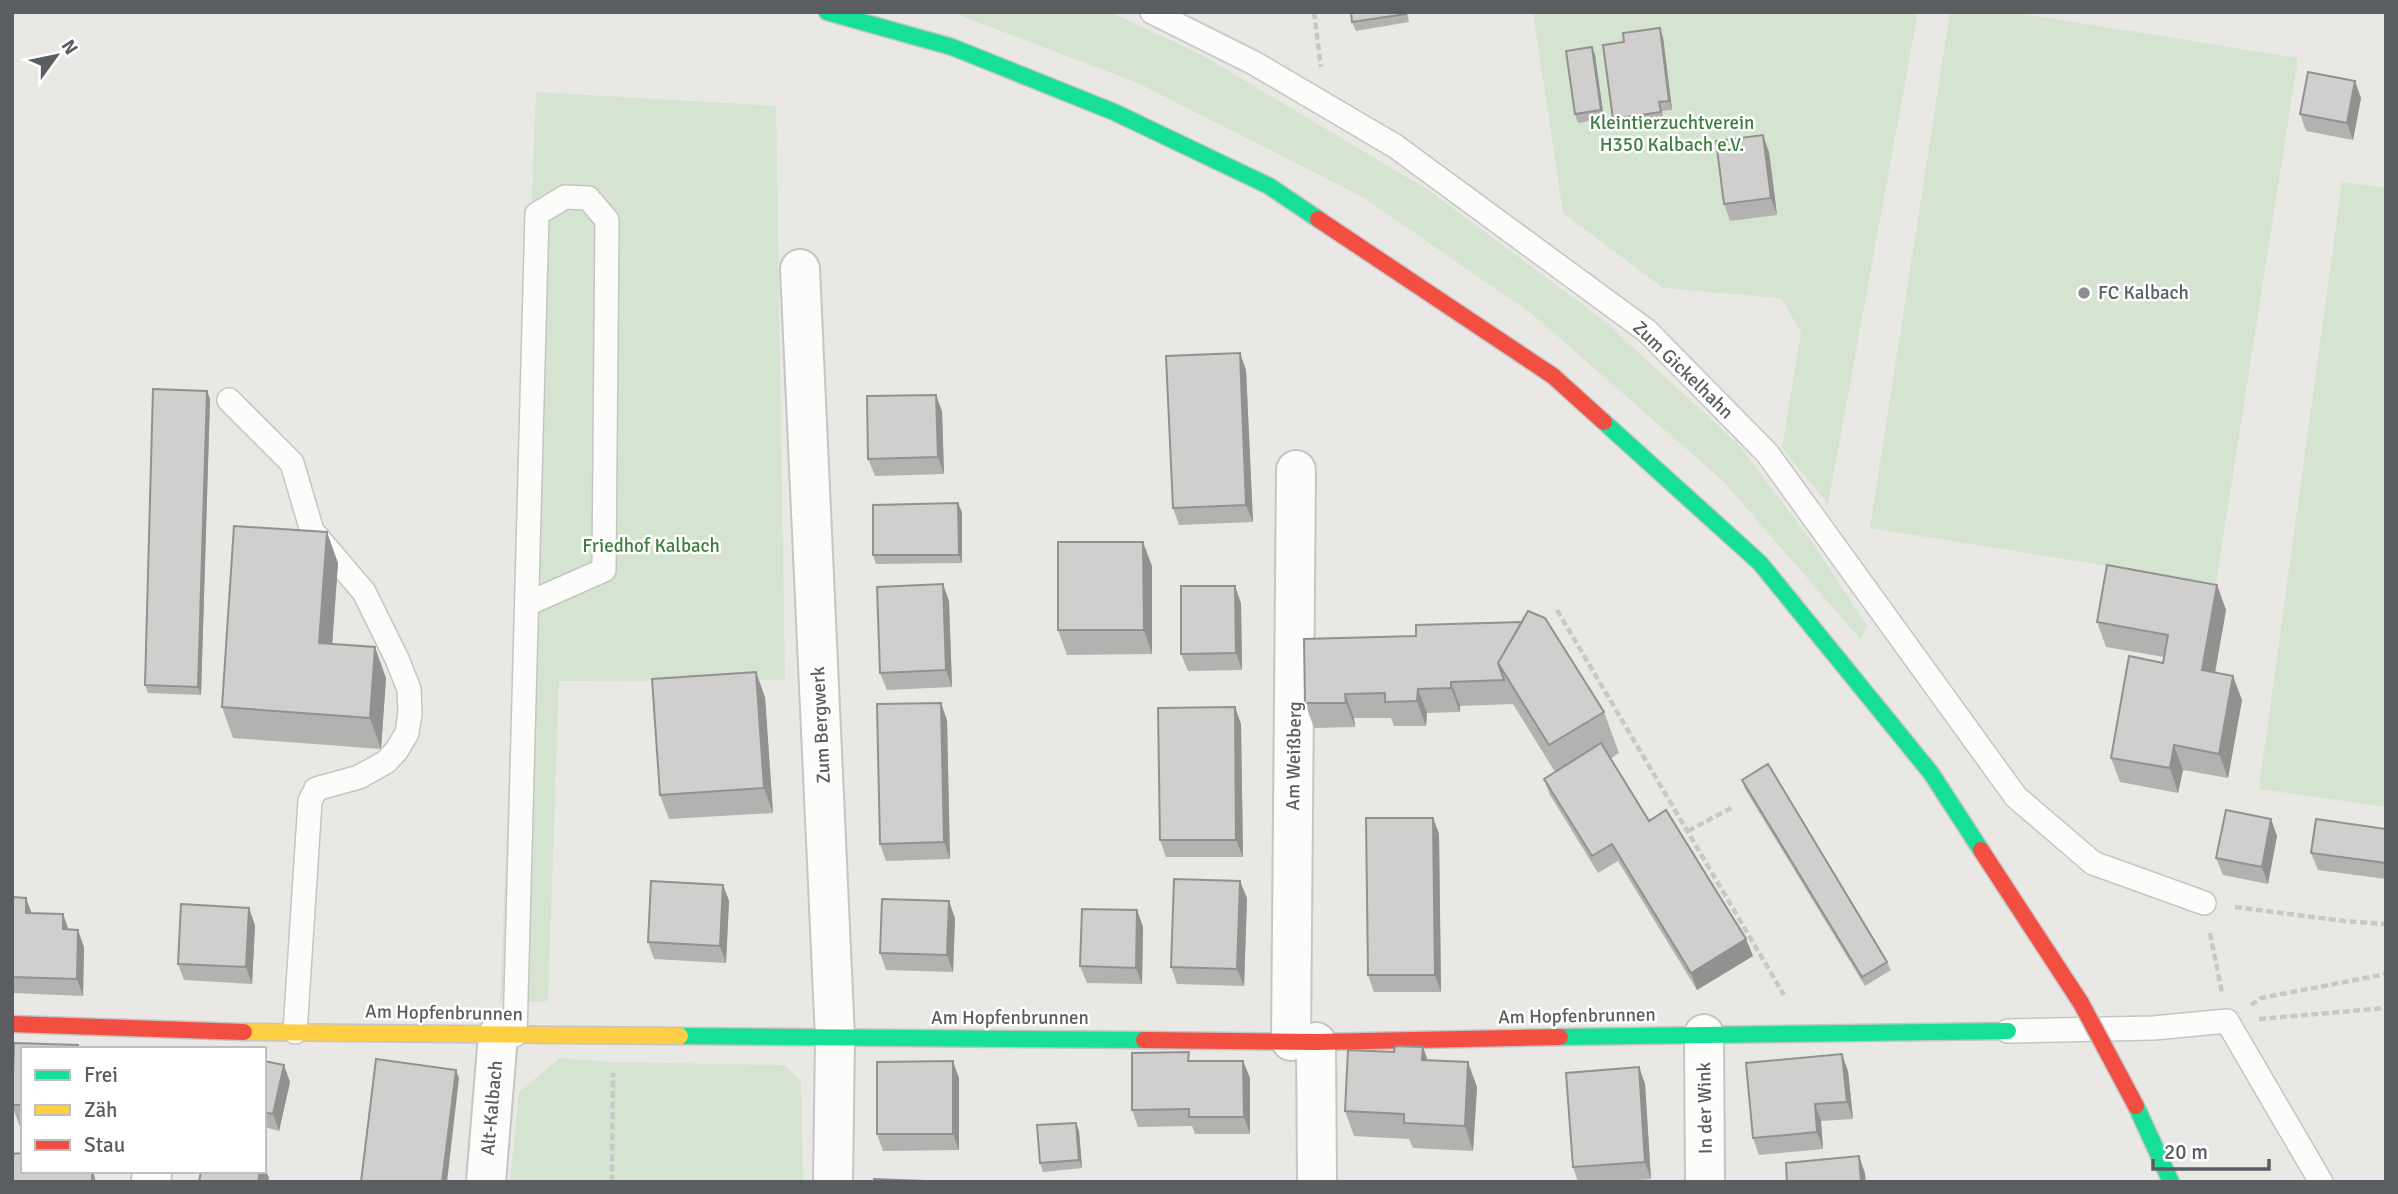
<svg xmlns="http://www.w3.org/2000/svg" width="2398" height="1194" font-family="Signika,sans-serif">
	<rect width="100%" height="100%" fill="#eae8e4"/>
	<path fill="#d4e4d1" d="M951 12H1110L1202 55 1430 191 1603 320 1738 444 1813 543 1867 626 1861 640 1723 481 1532 314 1361 196 1138 83Z
		M1533 12H1918L1828 504 1782 448 1801 332 1781 298 1663 288 1563 213Z
		M1950 12H2012L2298 58 2216 583 1870 528Z
		M536 92 776 106 785 680 559 681 548 1001 500 1003Z
		M2342 182 2386 188V807L2259 789Z
		M560 1058 613 1062 785 1065 801 1082 803 1182H510L519 1092Z"/>
	<g fill="none" stroke-linecap="round" stroke-linejoin="round">
		<defs>
			<path id="lane" d="M1152 12 1254 63 1395 146 1647 331 1767 453 2016 797 2093 863 2204 903
				M229 400 292 463 312 531 364 592 397 659 409 689 410 713 407 733 397 750 386 762 359 777 316 789 310 801 295 1032
				M2008 1031 2154 1028 2227 1021 2321 1182
				M515 1035 537 214 565 197 588 198 607 220 604 570 527 604"/>
			<path id="street" d="M800 269 835 1038 833 1182
				M1704 1034 1705 1182
				M1291 1041 1296 470
				M1316 1042 1317 1182
				M151 1182 152 1171
				M486 1182 498 1035"/>
			<path id="fast" d="M827 12 952 47 1114 112 1269 186 1318 219
				M1604 422 1760 563 1931 773 1981 850
				M680 1036 1144 1040
				M1560 1037 2008 1031
				M2136 1106 2171 1182"/>
			<path id="slow" d="M244 1032 680 1036"/>
			<path id="jam" d="M1318 219 1553 376 1604 422
				M1981 850 2081 1003
				M12 1024 244 1032
				M1144 1040 1316 1042 1560 1037"/>
		</defs>
		<use href="#lane" stroke="#c5c5c5" stroke-width="26"/>
		<use href="#street" stroke="#c5c5c5" stroke-width="42"/>
		<use href="#fast" stroke="#c5c5c5" stroke-width="19"/>
		<use href="#slow" stroke="#c5c5c5" stroke-width="19"/>
		<use href="#jam" stroke="#c5c5c5" stroke-width="19"/>
		<path stroke="#c5c9c7" stroke-width="4.5" stroke-dasharray="7 3.5" stroke-linecap="butt" d="M1314 12 1321 67
			M1557 610 1784 995
			M1688 831 1733 807
			M2235 907 2344 921 2386 924
			M2210 933 2222 993
			M2251 1005 2261 998 2386 974
			M2259 1019 2386 1008
			M612 1182 613 1073"/>
		<use href="#lane" stroke="#fcfcfb" stroke-width="23"/>
		<use href="#street" stroke="#fcfcfb" stroke-width="38"/>
		<use href="#fast" stroke="#16e098" stroke-width="16"/>
		<use href="#slow" stroke="#ffcf43" stroke-width="16"/>
		<use href="#jam" stroke="#f24e42" stroke-width="16"/>
		<defs>
			<path id="jam-bridge" d="M2081 1003 2136 1106"/>
		</defs>
		<use href="#jam-bridge" stroke="#c5c5c5" stroke-width="19" stroke-linecap="butt"/>
		<use href="#jam-bridge" stroke="#f24e42" stroke-width="16"/>
	</g>
	<path fill="#b3b2b0" d="M1351 12H1407L1409 22 1356 31 1352 22Z
		M1663 37 1672 110 1662 111 1664 121 1616 128 1613 119Z
		M1592 47 1595 55 1604 119 1578 123 1575 114Z
		M2361 98 2353 140 2306 131 2300 114Z
		M1769 152 1777 215 1730 221 1724 204Z
		M1246 370 1253 522 1179 525 1173 508Z
		M207 391 210 399 201 695 148 693 145 685Z
		M942 411 944 474 875 476 868 459Z
		M962 512V563L876 564 873 555Z
		M338 563 332 644 386 678 381 749 233 738 222 707Z
		M1152 566V654L1067 655 1058 630Z
		M2217 585 2226 610 2215 673 2242 700 2228 778 2183 770 2178 793 2120 782 2111 758 2163 663 2164 657 2106 647 2097 622Z
		M949 601 952 687 887 690 880 673Z
		M1241 603 1242 670 1188 671 1181 654Z
		M1416 625 1604 712 1619 753 1610 759 1649 821 1746 939 1753 956 1697 990 1618 861 1598 873 1550 795 1544 779 1555 772 1513 704 1460 706V712L1427 713 1426 726H1394L1391 718H1354L1355 727 1314 728 1305 703 1416 636Z
		M765 697 773 813 669 819 660 795Z
		M1235 707 1241 724 1243 857H1166L1160 840Z
		M947 720 950 859 886 861 880 844Z
		M1742 780 1887 962 1891 970 1865 986 1745 789Z
		M1433 818 1439 834 1441 992H1374L1368 975Z
		M2271 819 2277 836 2268 884 2223 875 2216 858Z
		M2386 829V879L2318 870 2311 853Z
		M723 885 729 901 726 963 654 959 648 942Z
		M12 897 32 913 63 914 68 929 84 947 83 996 12 993Z
		M1247 898 1244 986 1177 984 1171 967Z
		M1137 910 1143 927 1142 984 1087 983 1080 966Z
		M955 918 953 972 886 970 880 953Z
		M255 925 252 984 184 980 178 964Z
		M14 1043 23 1049V1135L12 1106Z
		M1428 1060 1477 1087 1473 1151 1413 1148 1409 1139 1354 1136 1345 1111Z
		M264 1061 290 1082 279 1131 264 1127Z
		M1243 1061 1250 1078V1134H1195L1192 1126 1138 1127 1132 1110Z
		M1639 1067 1645 1084 1651 1179 1611 1182H1578L1573 1167Z
		M1848 1071 1853 1119 1821 1121 1823 1149 1759 1155 1753 1138Z
		M959 1078V1150L883 1151 877 1134Z
		M1076 1123 1079 1131 1082 1168 1043 1172 1040 1163Z"/>
	<path fill="#929190" d="M1660 28 1663 37 1672 110 1669 101Z
		M1592 47 1595 55 1604 119 1601 110Z
		M2355 81 2361 98 2353 140 2347 123Z
		M1763 135 1769 152 1777 215 1771 198Z
		M1240 353 1246 370 1253 522 1246 505Z
		M207 391 210 399 201 695 198 687Z
		M936 395 942 411 944 474 938 457Z
		M958 503 962 512V563L959 555Z
		M327 532 338 563 330 674 319 643Z
		M1143 542 1152 566V654L1144 630Z
		M943 584 949 601 952 687 946 670Z
		M2217 585 2226 610 2211 695 2202 670Z
		M1235 586 1241 603 1242 670 1236 653Z
		M375 647 386 678 381 749 370 718Z
		M756 672 765 697 773 813 764 788Z
		M2233 676 2242 700 2228 778 2219 754Z
		M1451 682 1460 706V712L1451 688Z
		M1418 689 1427 713 1426 726 1417 701Z
		M1345 694 1354 718 1355 727 1346 703Z
		M941 703 947 720 950 859 944 842Z
		M1235 707 1241 724 1243 857 1236 840Z
		M2174 745 2183 770 2178 793 2170 768Z
		M1433 818 1439 834 1441 992 1435 975Z
		M2271 819 2277 836 2268 884 2262 867Z
		M1240 881 1247 898 1244 986 1237 969Z
		M723 885 729 901 726 963 720 946Z
		M26 898 32 914 26 913Z
		M949 901 955 918 953 972 947 955Z
		M249 908 255 925 252 984 246 967Z
		M1137 910 1143 927 1142 984 1136 968Z
		M63 914 69 931 63 929Z
		M78 930 84 947 83 996 77 979Z
		M1746 939 1753 956 1697 990 1691 973Z
		M1423 1047 1432 1072 1422 1060Z
		M1842 1054 1848 1071 1853 1119 1847 1102Z
		M953 1061 959 1078V1150L953 1134Z
		M1243 1061 1250 1078V1134L1244 1117Z
		M1468 1062 1477 1087 1473 1151 1465 1126Z
		M284 1065 290 1082 279 1131 273 1114Z
		M1639 1067 1645 1084 1651 1179 1645 1162Z
		M456 1070 459 1078 447 1182H442Z
		M1815 1104 1821 1121 1823 1149 1817 1132Z
		M1076 1123 1079 1131 1082 1168 1079 1160Z
		M1859 1156 1865 1173 1866 1182H1861Z
		M264 1165 269 1178 268 1182H258L260 1171H264Z
		M92 1171H93L96 1182H92Z"/>
	<path fill="#d0cfcd" stroke="#929190" stroke-width="2" d="M1351 12H1405L1406 14 1352 22Z
		M1660 28 1669 101 1659 102 1661 112 1613 119 1603 45 1624 42 1623 33Z
		M1592 47 1601 110 1575 114 1566 51Z
		M2308 72 2355 81 2347 123 2300 114Z
		M1763 135 1771 198 1724 204 1716 141Z
		M1240 353 1246 505 1173 508 1166 356Z
		M153 389 207 391 198 687 145 685Z
		M936 395 938 457 868 459 867 396Z
		M958 503 959 555H873V505Z
		M234 526 327 532 319 643 375 647 370 718 222 707Z
		M1058 542H1143L1144 630H1058Z
		M2107 565 2217 585 2202 670 2233 676 2219 754 2174 745 2170 768 2111 758 2129 656 2163 663 2168 635 2097 622Z
		M943 584 946 670 880 673 877 587Z
		M1181 586H1235L1236 653 1181 654Z
		M1528 611 1545 618 1604 712 1549 745 1498 663Z
		M1522 622 1498 663 1504 680 1451 682V688L1418 689 1417 701 1385 702V693L1345 694 1346 703H1305L1304 639 1416 636V625Z
		M756 672 764 788 660 795 652 679Z
		M941 703 944 842 880 844 877 704Z
		M1235 707 1236 840H1160L1158 708Z
		M1601 743 1649 821 1666 810 1746 939 1691 973 1612 844 1592 856 1544 779Z
		M1768 764 1887 962 1862 977 1742 780Z
		M2226 810 2271 819 2262 867 2216 858Z
		M1366 818H1433L1435 975H1368Z
		M2316 819 2386 829V863L2311 853Z
		M1174 879 1240 881 1237 969 1171 967Z
		M651 881 723 885 720 946 648 942Z
		M12 897 26 898V913L63 914V929L78 930 77 979 12 977Z
		M882 899 949 901 947 955 880 953Z
		M181 904 249 908 246 967 178 964Z
		M1082 909 1137 910 1136 968 1080 966Z
		M14 1043 78 1045V1049H23V1105H12Z
		M1395 1046 1423 1047 1422 1060 1468 1062 1465 1126 1404 1123V1114L1345 1111 1348 1050 1394 1052Z
		M1189 1052 1188 1061H1243L1244 1117H1189V1109L1132 1110V1053Z
		M1842 1054 1847 1102 1815 1104 1817 1132 1753 1138 1746 1063Z
		M376 1059 456 1070 442 1182H361Z
		M264 1061 284 1065 273 1114 264 1112Z
		M953 1061V1134H877V1062Z
		M1639 1067 1645 1162 1573 1167 1566 1073Z
		M1076 1123 1079 1160 1040 1163 1037 1125Z
		M23 1153V1171H92V1182H12V1154Z
		M1859 1156 1861 1182H1787L1786 1163Z
		M201 1171H260L258 1182H199Z
		M874 1179 951 1182H874Z"/>
	<circle fill="#8c8e8f" stroke="#fff" stroke-width="2.5" cx="2084" cy="293" r="7"/>
	<g text-anchor="middle" dominant-baseline="central" stroke-width="5" stroke-linejoin="round" paint-order="stroke">
		<g font-size="19" fill="#3d7e3e" stroke="#fff">
			<text x="1672" y="123">Kleintierzuchtverein<tspan x="1672" dy="22">H350 Kalbach e.V.</tspan></text>
			<text x="651" y="546">Friedhof Kalbach</text>
		</g>
		<g font-size="19" fill="#5a5e61" stroke="#fff" text-anchor="start">
			<text x="2098" y="293">FC Kalbach</text>
		</g>
		<g font-size="19" fill="#5a5e61" stroke="#fff">
			<text transform="translate(1683 370) rotate(44)">Zum Gickelhahn</text>
			<text transform="translate(821 725) rotate(-93)">Zum Bergwerk</text>
			<text transform="translate(1294 756) rotate(-89)">Am Weißberg</text>
			<text transform="translate(444 1013) rotate(1)">Am Hopfenbrunnen</text>
			<text transform="translate(1577 1016) rotate(-1)">Am Hopfenbrunnen</text>
			<text x="1010" y="1018">Am Hopfenbrunnen</text>
			<text transform="translate(492 1108) rotate(-85)">Alt-Kalbach</text>
			<text transform="translate(1705 1108) rotate(-91)">In der Wink</text>
		</g>
	</g>
	<rect width="2398" height="1194" fill="none" stroke="#5a5e61" stroke-width="28"/>
	<rect x="21" y="1047" width="245" height="126" fill="#ffffff" stroke="#bdbfc0" stroke-width="2"/>
	<rect x="35" y="1070" width="35" height="10" fill="#16e098" stroke="#bdbfc0" stroke-width="2"/>
	<text x="84" y="1082" font-size="21" fill="#5a5e61">Frei</text>
	<rect x="35" y="1105" width="35" height="10" fill="#ffcf43" stroke="#bdbfc0" stroke-width="2"/>
	<text x="84" y="1117" font-size="21" fill="#5a5e61">Zäh</text>
	<rect x="35" y="1140" width="35" height="10" fill="#f24e42" stroke="#bdbfc0" stroke-width="2"/>
	<text x="84" y="1152" font-size="21" fill="#5a5e61">Stau</text>
	<g transform="translate(56 56) rotate(57)" stroke="#ffffff" stroke-width="5" paint-order="stroke">
	<path d="M0-5L12 26L0 18L-12 26Z" fill="#5a5e61"/>
	<text y="-10" font-size="19" font-weight="bold" text-anchor="middle" fill="#5a5e61">N</text>
	</g>
	<path d="M2153 1159v10h116v-10" fill="none" stroke="#5a5e61" stroke-width="3.5"/>
	<text x="2164" y="1159" font-size="21" fill="#5a5e61" stroke="#ffffff" stroke-width="5" paint-order="stroke">20 m</text>
</svg>
